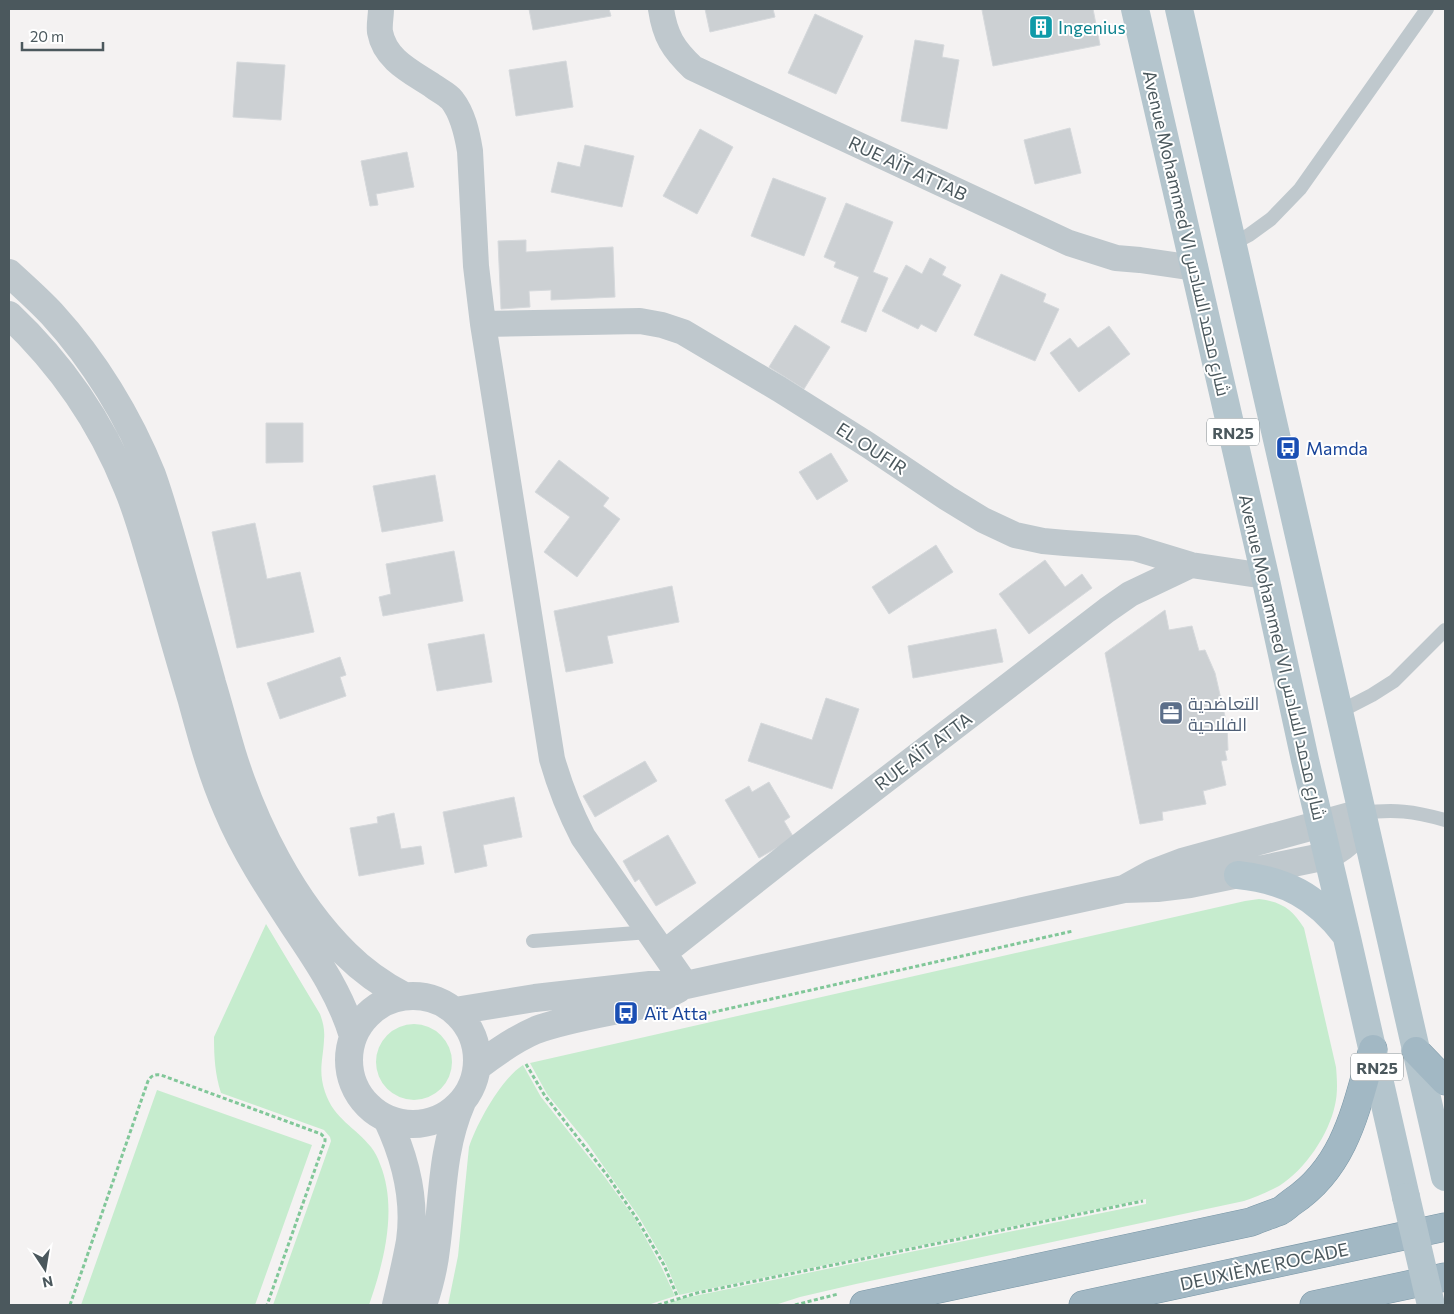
<svg xmlns="http://www.w3.org/2000/svg" width="1454" height="1314" font-family="Commissioner,Cairo,sans-serif">
	<rect width="100%" height="100%" fill="#f4f2f2"/>
	<path fill="#c6ecce" d="M1259 899C1282 902 1292 909 1304 928L1336 1067C1337 1079 1338 1092 1335 1105 1329 1134 1305 1170 1279 1186 1268 1192 1256 1197 1244 1201L856 1284 800 1297 775 1305H664L683 1298 694 1296 1146 1204V1199L679 1295 666 1264 639 1217 588 1144 547 1094 530 1063 1245 901Z
		M266 924 320 1014C323 1022 325 1030 324 1040 323 1060 318 1071 325 1092 334 1119 355 1127 371 1147 375 1152 378 1158 380 1164 398 1208 384 1262 369 1305H273L331 1141 330 1137 324 1130 221 1093C215 1074 214 1057 214 1037Z
		M376 1062a38 38 0 1 1 76 0a38 38 0 1 1-76 0Z
		M523 1065 541 1097 604 1176 635 1219 661 1266 675 1296 648 1305H448L458 1256 469 1147C477 1123 501 1079 523 1065Z
		M157 1090 312 1145 255 1305H81Z"/>
	<path fill="#ccd0d3" stroke="#d6d9dc" d="M529 9H609L611 16 533 30Z
		M705 9H773L775 17 710 32Z
		M985 9H1093L1100 45 993 66 982 10Z
		M815 14 863 36 836 94 788 73Z
		M915 40 944 45 942 57 959 60 947 129 901 121Z
		M566 61 573 107 516 116 509 70Z
		M237 62 285 65 281 120 233 117Z
		M1070 128 1081 173 1035 184 1024 140Z
		M700 129 733 147 697 214 663 196Z
		M585 145 634 156 622 207 551 192 558 162 580 167Z
		M407 152 414 187 376 194 378 205 370 206 361 161Z
		M773 178 826 198 804 256 751 236Z
		M846 203 893 222 873 272 888 278 866 332 841 322 859 277 834 267 836 262 824 257Z
		M526 240V252L613 247 615 297 551 300V290L529 291 530 307 501 309 498 241Z
		M930 258 946 267 942 275 961 285 936 332 921 324 918 329 882 311 906 265 922 274Z
		M1001 274 1046 294 1043 302 1059 309 1035 361 974 335Z
		M795 325 830 347 804 389 769 367Z
		M1109 326 1130 354 1079 392 1050 353 1070 338 1078 348Z
		M266 423H303V462L266 463Z
		M831 453 848 481 817 500 799 472Z
		M559 460 609 498 603 506 620 519 577 577 544 552 570 517 535 492Z
		M435 475 443 521 382 532 373 486Z
		M255 523 267 579 300 572 314 632 237 648 212 532Z
		M936 545 953 572 889 614 872 587Z
		M454 551 463 601 383 616 379 597 391 594 386 564Z
		M1045 560 1065 587 1082 574 1092 588 1029 634 999 594Z
		M672 586 679 622 607 636 613 663 566 672 554 611Z
		M1165 610 1169 630 1192 626 1199 651 1205 650 1215 673 1227 725 1228 750 1225 751 1227 760 1221 761 1226 785 1203 791 1206 804 1162 812 1163 820 1140 824 1105 653Z
		M996 629 1003 662 913 678 908 646Z
		M484 634 492 682 437 691 428 644Z
		M340 657 346 675 340 677 346 696 280 719 267 683Z
		M826 698 859 709 832 789 748 761 761 723 812 740Z
		M645 761 657 781 595 817 583 796Z
		M769 782 790 817 784 821 794 838 759 858 725 800 749 786 752 792Z
		M514 797 522 837 483 845 487 866 455 873 443 812Z
		M394 813 401 849 421 846 424 864 359 876 350 828 378 823 377 817Z
		M668 835 696 883 656 906 639 879 635 882 623 861Z"/>
	<g fill="none" stroke-linecap="round" stroke-linejoin="round">
		<defs>
			<path id="trunk" d="M1416 1051 1445 1081
				M864 1305 1251 1222C1260 1218 1270 1215 1280 1211 1284 1209 1288 1205 1292 1202 1346 1166 1356 1108 1373 1049
				M1083 1305 1445 1227
				M1314 1305 1445 1277"/>
		</defs>
		<use href="#trunk" stroke="#7a97a7" stroke-width="29"/>
		<path stroke="#81c799" stroke-width="3" stroke-dasharray="4 2.5" stroke-linecap="butt" d="M687 1018 1073 931
			M526 1064 545 1096 607 1175 637 1219 664 1265 678 1298
			M70 1305 148 1081C151 1076 154 1074 161 1075L321 1134 325 1138V1141L267 1305
			M658 1305 697 1293 1143 1201
			M795 1305 838 1294"/>
		<path stroke="#bfc8cd" stroke-width="14" d="M1232 244 1249 235 1271 219 1300 189 1427 9
			M1339 712 1372 695 1394 681 1445 630
			M1361 813C1395 809 1413 811 1445 820
			M533 941 649 932"/>
		<path stroke="#bfc8cd" stroke-width="26" d="M381 9C381 16 379 25 380 32 385 60 412 72 433 86 438 90 447 94 452 100 463 114 467 133 470 151L476 266 483 324 552 759C560 787 570 812 583 837L686 985
			M661 9C665 36 673 49 693 68L1069 243 1116 258 1140 260 1195 268
			M483 324 640 321 662 325 683 332 779 389 868 445 947 498 983 520 1015 535 1043 541 1065 543 1135 548 1191 565 1265 576
			M664 953 801 845 1107 610 1130 594 1191 565"/>
		<path stroke="#bfc8cd" stroke-width="28" d="M9 273C23 286 38 299 52 314 94 360 129 417 152 475 162 503 170 532 178 561 189 601 201 642 212 683 219 706 225 730 232 753 254 824 292 901 346 954 363 971 383 985 404 996
			M9 315C60 363 101 422 127 487 139 515 146 544 155 573 167 615 179 658 192 701 202 738 212 775 227 809 245 852 271 891 296 929 319 963 341 996 353 1036
			M349 1060a64 64 0 1 1 128 0a64 64 0 1 1-128 0Z
			M455 1011 535 998 650 985H686L1124 889 1157 888 1190 884 1327 856C1349 845 1357 836 1361 813L1182 862 1153 873 1124 889
			M477 1067C495 1053 515 1039 536 1030 570 1018 607 1013 642 1005L655 1001 678 989
			M387 1119C405 1157 416 1198 410 1241 406 1263 401 1284 396 1305
			M423 1305C429 1287 434 1268 436 1249 443 1199 441 1150 462 1102"/>
		<path stroke="#b4c5cd" stroke-width="28" d="M1135 9 1265 576 1305 760 1347 938 1406 1197
			M1179 9 1445 1177
			M1238 875C1285 880 1316 896 1345 934"/>
		<use href="#trunk" stroke="#a2b8c4" stroke-width="28"/>
		<path stroke="#b4c5cd" stroke-width="28" d="M1406 1197 1431 1305"/>
	</g>
	<defs>
		<symbol id="building-square" viewBox="-11 -11 22 22"><rect x="-9" y="-9" width="18" height="18" rx="4" fill="#0f9aa8" stroke="#fff"/><path d="M-4-6H4V6H1V3H-1V6H-4ZM-2.5-4.3h1.7v1.8h-1.7ZM.8-4.3h1.7v1.8H.8ZM-2.5-1h1.7V.8h-1.7ZM.8-1h1.7V.8H.8Z" fill="#fff"/></symbol>
		<symbol id="bus-square" viewBox="-11 -11 22 22"><rect x="-9" y="-9" width="18" height="18" rx="4" fill="#1a4fb4" stroke="#fff"/><path d="M-5-6H5V4H4V6H2V4H-2V6H-4V4H-5ZM-3.5-4V0h7V-4ZM-3.5 1.2v1.5H-2V1.2ZM2 1.2v1.5H3.5V1.2Z" fill="#fff"/></symbol>
		<symbol id="office-square" viewBox="-11 -11 22 22"><rect x="-9" y="-9" width="18" height="18" rx="4" fill="#5c6f8a" stroke="#fff"/><path d="M-6-3h4V-5.5h4V-3h4V5H-6ZM-1-4.5V-3h2v-1.5ZM-6 0V1H6V0Z" fill="#fff"/></symbol>
	</defs>
	<g fill-rule="evenodd">
		<use href="#building-square" x="1027" y="13" width="28" height="28"/>
		<use href="#bus-square" x="1274" y="434" width="28" height="28"/>
		<use href="#office-square" x="1157" y="699" width="28" height="28"/>
		<use href="#bus-square" x="612" y="999" width="28" height="28"/>
	</g>
	<g text-anchor="middle" dominant-baseline="central" stroke-width="4" stroke-linejoin="round" paint-order="stroke">
		<g fill="#fff" stroke="#818a8e" stroke-width="1">
			<rect x="1207" y="418.5" width="52" height="27" rx="4"/>
			<rect x="1351" y="1053.5" width="52" height="27" rx="4"/>
		</g>
		<g font-size="16" font-weight="bold" fill="#4b585d">
			<text x="1233" y="432">RN25</text>
			<text x="1377" y="1067">RN25</text>
		</g>
		<g font-size="18" fill="#0d838f" stroke="#fff" text-anchor="start">
			<text x="1058" y="27">Ingenius</text>
		</g>
		<g font-size="18" fill="#4b585d" stroke="#fff">
			<text transform="translate(908 168) rotate(25)">RUE AÏT ATTAB</text>
			<text transform="translate(1187 233) rotate(77)">Avenue Mohammed VI شارع محمد السادس</text>
			<text transform="translate(872 448) rotate(33)">EL OUFIR</text>
			<text transform="translate(1283 657) rotate(77)">Avenue Mohammed VI شارع محمد السادس</text>
			<text transform="translate(923 751) rotate(-37)">RUE AÏT ATTA</text>
			<text transform="translate(1264 1266) rotate(-12)">DEUXIÈME ROCADE</text>
		</g>
		<g font-size="18" fill="#164399" stroke="#fff" text-anchor="start">
			<text x="1306" y="448">Mamda</text>
			<text x="644" y="1013">Aït Atta</text>
		</g>
		<g font-size="18" fill="#4e5e75" stroke="#fff" text-anchor="start">
			<text x="1188" y="703">التعاضدية<tspan x="1188" dy="21">الفلاحية</tspan></text>
		</g>
	</g>
	<rect width="1454" height="1314" fill="none" stroke="#4b585d" stroke-width="20"/>
	<g transform="translate(45 1269) rotate(168)" stroke="#ffffff" stroke-width="4" paint-order="stroke">
	<path d="M0-4L9 19L0 12L-9 19Z" fill="#4b585d"/>
	<text y="-8" font-size="14" font-weight="bold" text-anchor="middle" fill="#4b585d">N</text>
	</g>
	<path d="M22 42v8h81v-8" fill="none" stroke="#4b585d" stroke-width="2.5"/>
	<text x="30" y="42" font-size="15" fill="#4b585d" stroke="#ffffff" stroke-width="4" paint-order="stroke">20 m</text>
</svg>
